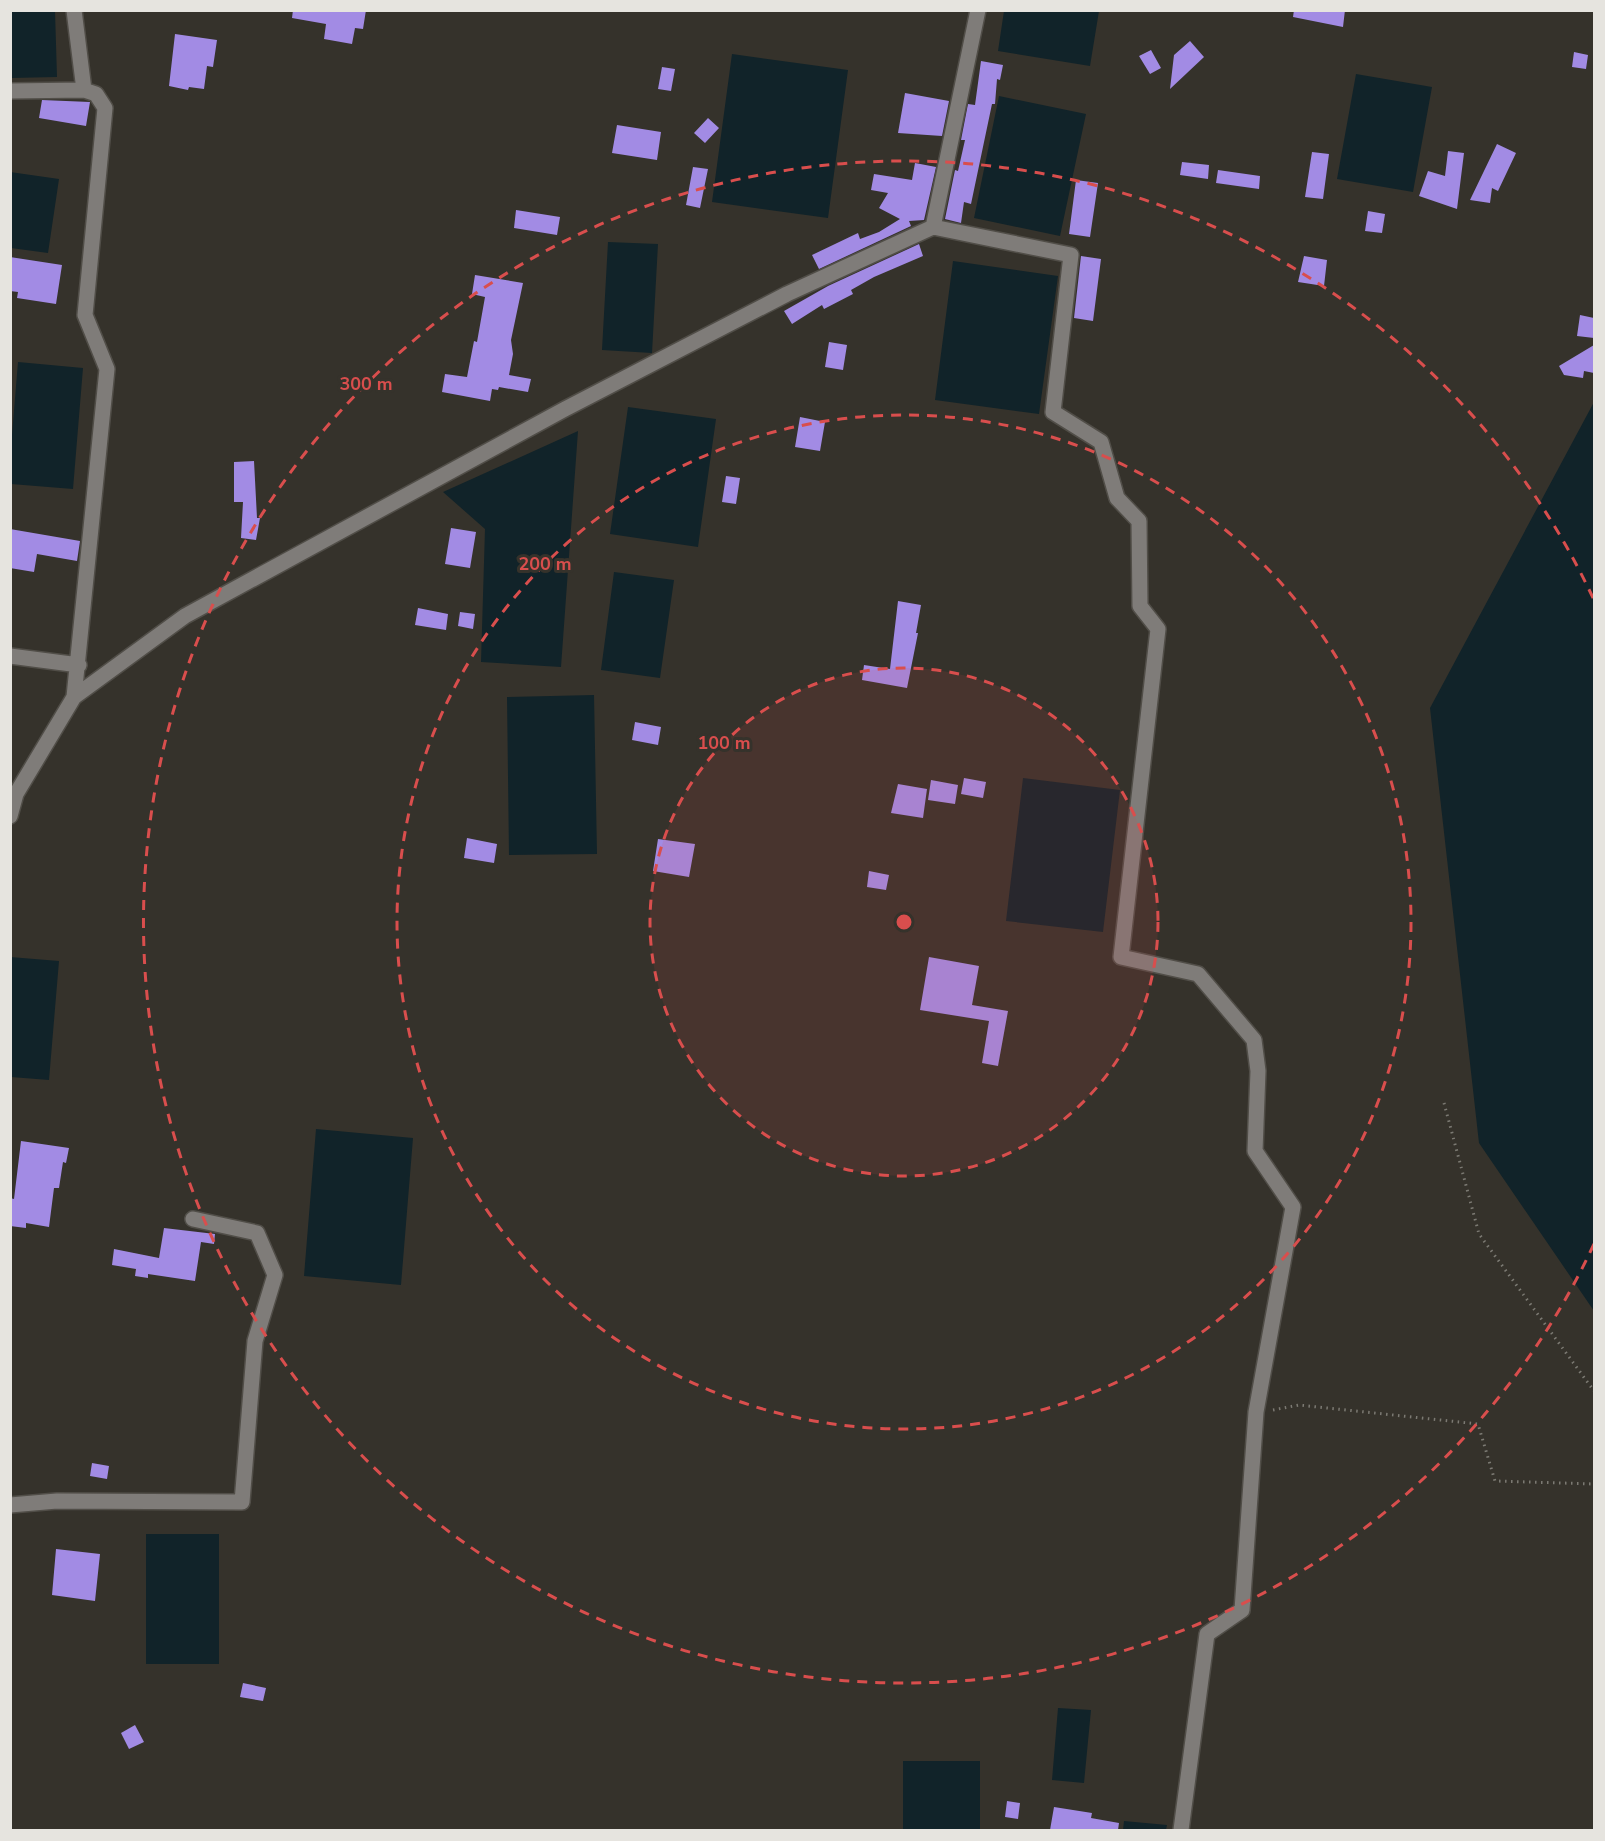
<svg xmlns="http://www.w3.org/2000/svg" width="1605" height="1841" font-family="'Nunito Sans',sans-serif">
	<rect width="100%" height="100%" fill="#35322b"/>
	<path fill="#112329" d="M10 11H55L57 77 11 78Z
		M1004 11H1099L1090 66 998 51Z
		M732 54 848 70 828 218 712 202Z
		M1356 74 1432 87 1413 192 1337 179Z
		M999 96 1086 114 1060 236 974 218Z
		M10 172 59 179 48 253 11 248Z
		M608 242 658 244 652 353 602 350Z
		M953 261 1058 276 1039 414 935 400Z
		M18 362 83 368 73 489 11 484V447Z
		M1594 402V1311L1479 1143 1430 708Z
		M628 407 716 419 698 547 610 534Z
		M578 431 561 667 481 662 485 529 443 492Z
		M614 572 674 580 660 678 601 670Z
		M594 695 597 854 509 855 507 697Z
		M1023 778 1120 790 1103 932 1006 921Z
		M10 957 59 961 49 1080 11 1077Z
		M316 1129 413 1138 401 1285 304 1276Z
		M146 1534H219V1664H146Z
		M1058 1708 1091 1710 1084 1783 1052 1780Z
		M903 1761H980V1830H903Z
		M1124 1821 1167 1825 1166 1830H1123Z"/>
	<path fill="#a28be4" d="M293 10H366L363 29 355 28 352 44 324 39 326 24 292 18Z
		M1294 10H1345L1343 27 1293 17Z
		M175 34 217 40 213 67 207 66 204 89 189 87 188 90 169 86Z
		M1190 41 1204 57 1170 89 1174 55Z
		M1151 50 1161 68 1150 74 1139 56Z
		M1574 52 1588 55 1586 69 1572 67Z
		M981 61 1003 65 1000 80 997 79 995 104H992L971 204 964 202 961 223 945 219 955 170 958 171 965 140H961L968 104 975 105Z
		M662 67 675 69 671 91 658 89Z
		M905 93 949 101 942 136 898 133Z
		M42 100 90 102 86 126 39 118Z
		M708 118 719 128 705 143 694 133Z
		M617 125 661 132 657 160 612 153Z
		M1497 144 1516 153 1498 191 1492 188 1490 203 1470 200Z
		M1448 151 1464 153 1457 209 1419 196 1428 171 1445 176Z
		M1312 152 1329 154 1323 199 1305 197Z
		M1182 162 1209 165 1208 179 1180 175Z
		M915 163 936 167 924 220 909 221 911 226 819 269 812 255 858 233 860 239 879 232 900 219 879 208 888 193 871 190 874 174 912 180Z
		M693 167 708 169 700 208 686 205Z
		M1218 170 1260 176 1259 189 1216 183Z
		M1076 180 1098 183 1090 237 1069 234Z
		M516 210 560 217 557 235 514 228Z
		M1368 211 1385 214 1382 233 1365 231Z
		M919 244 923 256 874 277 851 290 853 294 824 309 822 305 792 324 784 311 828 286Z
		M1081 256 1101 259 1093 321 1074 318Z
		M1304 256 1327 260 1324 286 1298 282Z
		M10 257 62 265 56 304 17 298 18 292 10 291Z
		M475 275 523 283 511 340 513 354 509 375 531 379 528 392 499 387 498 390 492 389 490 401 442 392 445 374 467 377 474 341 477 342 485 297 472 294Z
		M1580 315 1594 318V338L1577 336Z
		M829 342 847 345 843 370 825 367Z
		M1594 345V373L1584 371 1583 378 1564 375 1559 366Z
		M800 417 825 422 820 451 795 447Z
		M254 461 257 518H260L256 540 241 538 243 502H234V462Z
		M726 476 740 478 736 504 722 502Z
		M451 528 476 532 470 568 445 564Z
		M10 529 80 541 77 561 37 554 34 572 10 568Z
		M898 601 921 605 916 633H918L907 688 862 680 864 665 890 669Z
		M418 608 448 614 446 630 415 625Z
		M460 612 475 614 473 629 458 626Z
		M635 722 661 727 658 745 632 740Z
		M964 778 986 782 983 798 961 794Z
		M931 780 958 785 955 804 928 800Z
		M898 784 927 789 923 818 891 813Z
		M467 838 497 844 494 863 464 858Z
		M658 839 695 844 689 877 653 871Z
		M869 871 889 875 886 890 867 887Z
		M929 957 979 966 972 1005 1008 1011 998 1066 982 1063 989 1021 920 1010Z
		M21 1141 69 1148 66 1163 63 1162 59 1188H54L49 1227 26 1223V1228L10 1226V1198L14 1199Z
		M164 1228 215 1234 214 1244 201 1242 195 1281 148 1274V1278L135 1276 136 1269 112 1265 114 1249 159 1258Z
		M92 1463 109 1466 107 1479 90 1476Z
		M56 1549 100 1554 95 1601 52 1595Z
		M243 1683 266 1688 263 1701 240 1697Z
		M135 1725 144 1742 129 1749 121 1733Z
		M1007 1801 1020 1803 1018 1819 1005 1817Z
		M1054 1807 1092 1813 1091 1818 1119 1823 1118 1830H1050Z"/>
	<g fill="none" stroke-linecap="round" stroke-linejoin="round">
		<defs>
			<path id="minor" d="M10 91 84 90
				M933 227 1071 255 1053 412 1101 442 1117 498 1139 521 1140 606 1158 629 1121 957 1198 974 1254 1040 1258 1071 1255 1151 1293 1207 1256 1412 1242 1610 1207 1634 1181 1830
				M10 656 79 665
				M74 697 107 369 85 315 105 108 96 94 84 90 74 10
				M10 816 16 794 74 697 185 616 565 409 787 294 933 227 978 10
				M10 1505 57 1501 242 1502 255 1341 275 1275 257 1233 193 1219"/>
		</defs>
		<use href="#minor" stroke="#514e48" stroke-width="18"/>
		<path stroke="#7c7a73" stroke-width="3" stroke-dasharray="1.5 4.5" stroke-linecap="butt" d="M1444 1103 1479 1234 1594 1391
			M1273 1410 1299 1405 1478 1424 1495 1481 1594 1484"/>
		<use href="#minor" stroke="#7f7c79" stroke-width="15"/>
	</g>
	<circle cx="904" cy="922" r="254" fill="#d94e4d" fill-opacity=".12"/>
	<g fill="none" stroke="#d94e4d" stroke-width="3" stroke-dasharray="10 8">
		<circle cx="904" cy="922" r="254"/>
		<circle cx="904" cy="922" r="507"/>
		<path d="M1594 1244A761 761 0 1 1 1594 600"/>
	</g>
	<circle cx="904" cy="922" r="9" fill="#d94e4d" stroke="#35322b" stroke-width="3"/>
	<g font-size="18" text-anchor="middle" font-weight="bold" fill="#d94e4d" stroke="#35322b" stroke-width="6" stroke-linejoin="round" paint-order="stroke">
		<text x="366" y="390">300 m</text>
		<text x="545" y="570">200 m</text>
		<text x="724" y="749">100 m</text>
	</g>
	<rect width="1605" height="1841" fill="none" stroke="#e6e4df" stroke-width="24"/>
</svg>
